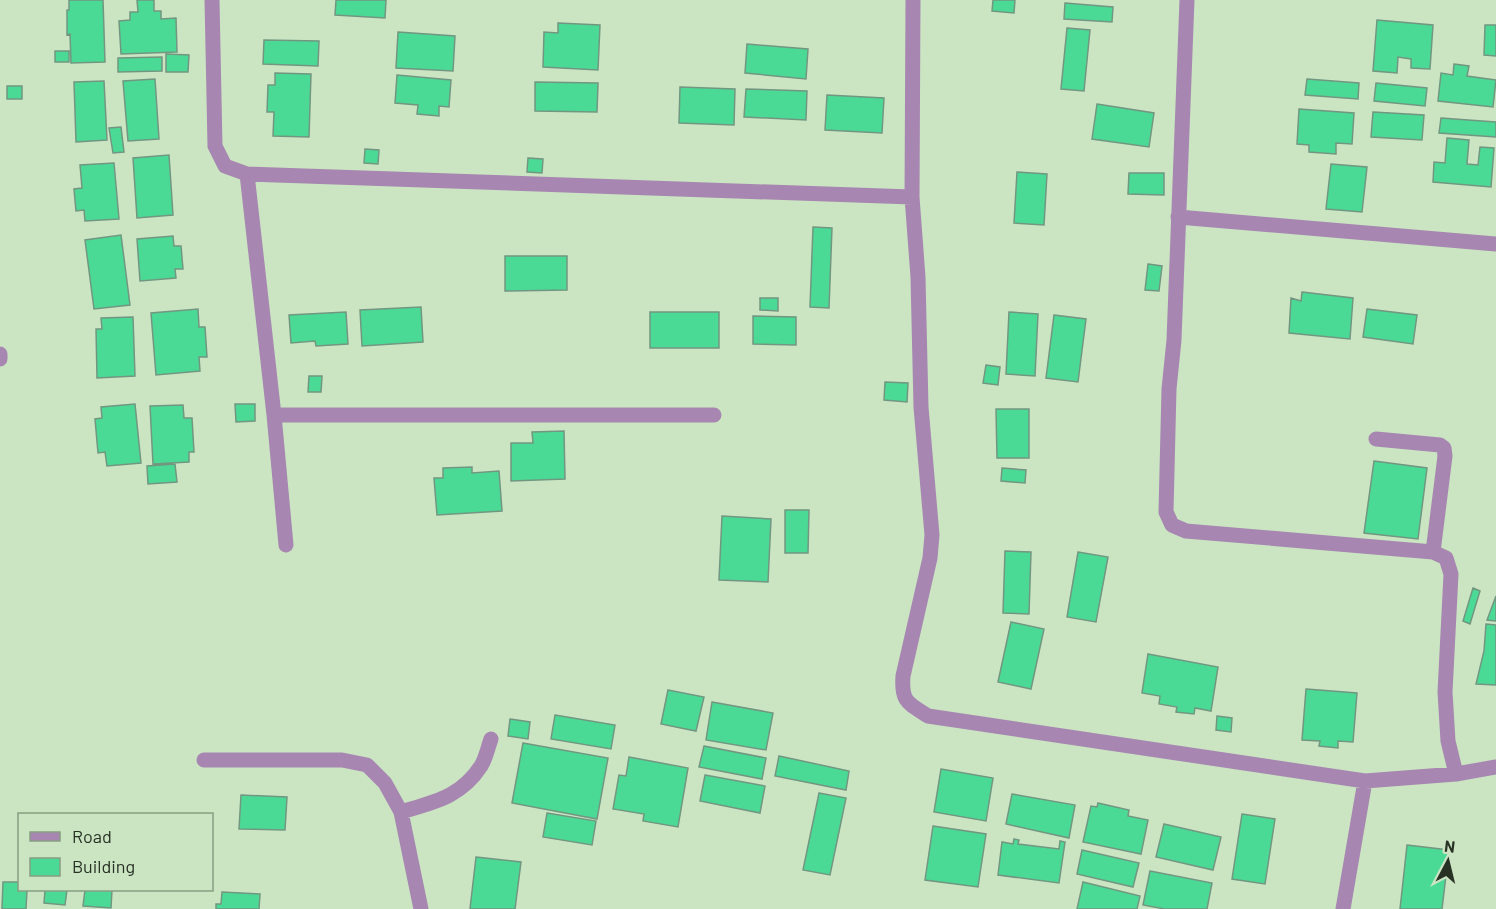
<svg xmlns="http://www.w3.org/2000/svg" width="1496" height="909" font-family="Barlow,sans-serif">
	<rect width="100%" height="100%" fill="#cbe5c3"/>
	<path fill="#4bda95" stroke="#719780" stroke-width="1.5" d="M69 0H103L105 62 71 63 70 34 67 35V10H69Z
		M137 0H154V11H161V19L176 18 177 52 121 54 119 21 130 20V12H138Z
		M336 0H386L385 18 335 15Z
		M993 0H1015L1014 13 992 11Z
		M1065 3 1113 7 1112 22 1064 19Z
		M1377 20 1433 25 1430 69 1411 68V59L1398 57 1397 73 1373 71Z
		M558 23 600 25 598 70 543 67 544 32 558 33Z
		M1485 25H1496V56L1484 55Z
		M1067 28 1090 30 1084 91 1061 89Z
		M398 32 455 36 453 71 396 68Z
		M264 40 319 41 318 66 263 64Z
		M747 44 808 49 806 79 745 73Z
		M55 51H69V62H55Z
		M166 54 189 55 188 72H166Z
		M162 57V71L118 72V58Z
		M1454 64 1469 66 1467 76 1496 80 1493 107 1438 101 1441 73 1453 75Z
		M275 73 311 74 309 137 273 136 274 112H267L268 85H275Z
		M397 75 451 80 449 107 439 106V116L417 114 418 105 395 103Z
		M155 79 159 139 128 141 123 81Z
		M1307 79 1359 83 1358 99 1305 95Z
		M104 81 107 140 76 142 74 82Z
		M535 82 598 83 597 112 535 111Z
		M1376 83 1427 88 1425 106 1374 101Z
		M7 86H22V99H7Z
		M680 87 735 89 734 125 679 123Z
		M746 89 807 91 806 120 744 117Z
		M827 95 884 98 882 133 825 130Z
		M1097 104 1154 113 1149 147 1092 139Z
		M1299 109 1354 113 1352 144 1336 143V154L1309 152V145L1297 144Z
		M1373 112 1424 115 1422 140 1371 137Z
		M1441 118 1496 122V137L1439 133Z
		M121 127 124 152 113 153 109 128Z
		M1447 138 1469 140 1467 164 1478 165 1480 147 1494 148 1491 187 1433 182 1434 162 1445 163Z
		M365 149 379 150 378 164 364 163Z
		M169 155 173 215 137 218 133 158Z
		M528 158 543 159 542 173 527 172Z
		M114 163 119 219 85 221 84 210 76 211 74 189 82 188 80 165Z
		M1331 164 1367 167 1362 212 1326 209Z
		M1017 172 1047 174 1044 225 1014 223Z
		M1129 173H1164V195L1128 194Z
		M813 227 832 228 829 308 810 307Z
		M121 235 130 305 94 309 85 240Z
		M173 236 174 246H181L183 269H175L176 278 140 281 137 239Z
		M505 256H567V290L505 291Z
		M1148 264 1162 266 1159 291 1145 290Z
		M1302 292 1353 298 1350 339 1289 333 1291 298 1301 301Z
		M760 298H778V311L760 310Z
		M421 307 423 342 362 346 360 310Z
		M198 309 199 327H205L207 357H199L200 371 156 375 151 313Z
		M1367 309 1417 315 1413 344 1363 337Z
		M346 312 348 344 316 346 315 341 291 343 289 315Z
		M650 312H719V348H650Z
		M1009 312 1038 314 1035 376 1006 374Z
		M1054 315 1086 319 1078 382 1046 378Z
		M753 316 796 317V345L753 344Z
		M133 317 135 376 97 378 96 329H102L101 318Z
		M986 365 1000 367 998 385 983 383Z
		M309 376H322L321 392H308Z
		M885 382 908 383 907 402 884 400Z
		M135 404 141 463 107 466 105 452 98 453 95 419 102 418 101 407Z
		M235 404H255V421L236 422Z
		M183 405 184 418H192L194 452H189V462L153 464 150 406Z
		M996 409H1029V458H997Z
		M564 431 565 479 511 481V443H533L532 432Z
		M1374 461 1427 468 1418 539 1364 533Z
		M175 464 177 482 148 484 147 466Z
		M472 467V473L499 471 502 511 437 515 434 478H443V468Z
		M1002 468 1026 470 1025 483 1001 481Z
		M785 510H809L808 553H785Z
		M722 516 771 519 768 582 719 580Z
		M1005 551 1031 552 1029 614 1003 613Z
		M1078 552 1108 557 1096 622 1067 617Z
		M1473 588 1480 591 1470 624 1463 621Z
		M1496 596V621L1487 620Z
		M1011 622 1044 629 1031 689 998 682Z
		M1486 624 1496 625V685L1476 684 1484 651Z
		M1148 654 1218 667 1211 711 1195 708 1194 714 1176 712 1177 707 1159 704 1160 696 1142 693Z
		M1306 689 1357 693 1353 742 1338 741V748L1319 746 1320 741 1302 740Z
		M668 690 704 697 696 731 661 724Z
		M712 702 773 713 766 750 706 740Z
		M555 715 615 725 611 749 551 739Z
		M1217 716 1232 718 1231 732 1216 730Z
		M510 719 530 722 528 739 508 736Z
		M523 743 608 758 597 819 512 803Z
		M704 746 766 758 762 779 699 767Z
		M779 756 849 771 846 790 775 776Z
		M629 757 688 768 678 827 643 821 644 814 613 809 619 775 626 776Z
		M941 769 993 778 986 821 934 812Z
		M705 775 765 786 760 813 700 801Z
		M819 793 846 798 830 875 803 870Z
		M1012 794 1075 805 1069 838 1006 824Z
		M241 795 287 797 285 830 239 829Z
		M1098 803 1129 810 1128 816 1148 820 1141 854 1083 842 1091 806 1097 807Z
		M547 813 596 821 592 845 543 837Z
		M1242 814 1275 819 1265 884 1232 879Z
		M1164 824 1221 837 1213 870 1156 857Z
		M933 826 986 834 978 887 925 880Z
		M1014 839 1019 840 1018 844 1059 849 1060 841 1065 842 1059 883 998 875 1002 842 1013 844Z
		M1407 845 1449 850 1442 909H1400Z
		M1082 850 1139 863 1133 887 1077 874Z
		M476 857 521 862 515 909H470Z
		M1150 871 1212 883 1207 909H1165L1143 905Z
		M3 882H20V890H27L26 909H2Z
		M1083 882 1140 896 1137 909H1077Z
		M45 890H67L65 905 44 903Z
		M85 890H112L111 908 83 906Z
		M222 892 260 894 259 909H216V904H221Z"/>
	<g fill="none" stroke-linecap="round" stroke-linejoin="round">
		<path stroke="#a787b1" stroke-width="15" d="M212 0 215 146 225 166 247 174 912 197
			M913 0 912 197 918 277 921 407 932 535 930 558 903 676C901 702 908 703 928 716L1365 781 1456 774 1496 767
			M1187 0 1174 340 1169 389 1166 512 1172 525 1186 531 1433 552 1446 558 1451 574 1445 692 1448 741 1456 774
			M247 174 274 415 286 545
			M1178 217 1496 244
			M0 354V359
			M274 415H714
			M1376 439 1440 445 1444 448 1445 456 1433 552
			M204 760H342L367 765 385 783 401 812 421 909
			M401 812C434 802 461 797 481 766 486 758 488 747 491 739
			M1343 909 1365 781"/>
	</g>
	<rect x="18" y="813" width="195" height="78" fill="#cbe5c3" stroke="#899d83" stroke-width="1.5"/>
	<rect x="30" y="832" width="30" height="9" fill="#a787b1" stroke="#899d83" stroke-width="1.5"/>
	<text x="72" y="843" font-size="18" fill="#273124">Road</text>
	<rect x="30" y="858" width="30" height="18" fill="#4bda95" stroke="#899d83" stroke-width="1.5"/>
	<text x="72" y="873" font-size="18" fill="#273124">Building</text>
	<g transform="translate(1448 861) rotate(7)" stroke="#cbe5c3" stroke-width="4.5" paint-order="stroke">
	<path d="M0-4.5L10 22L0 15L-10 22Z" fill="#273124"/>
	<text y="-9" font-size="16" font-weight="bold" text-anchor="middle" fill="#273124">N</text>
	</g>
</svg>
